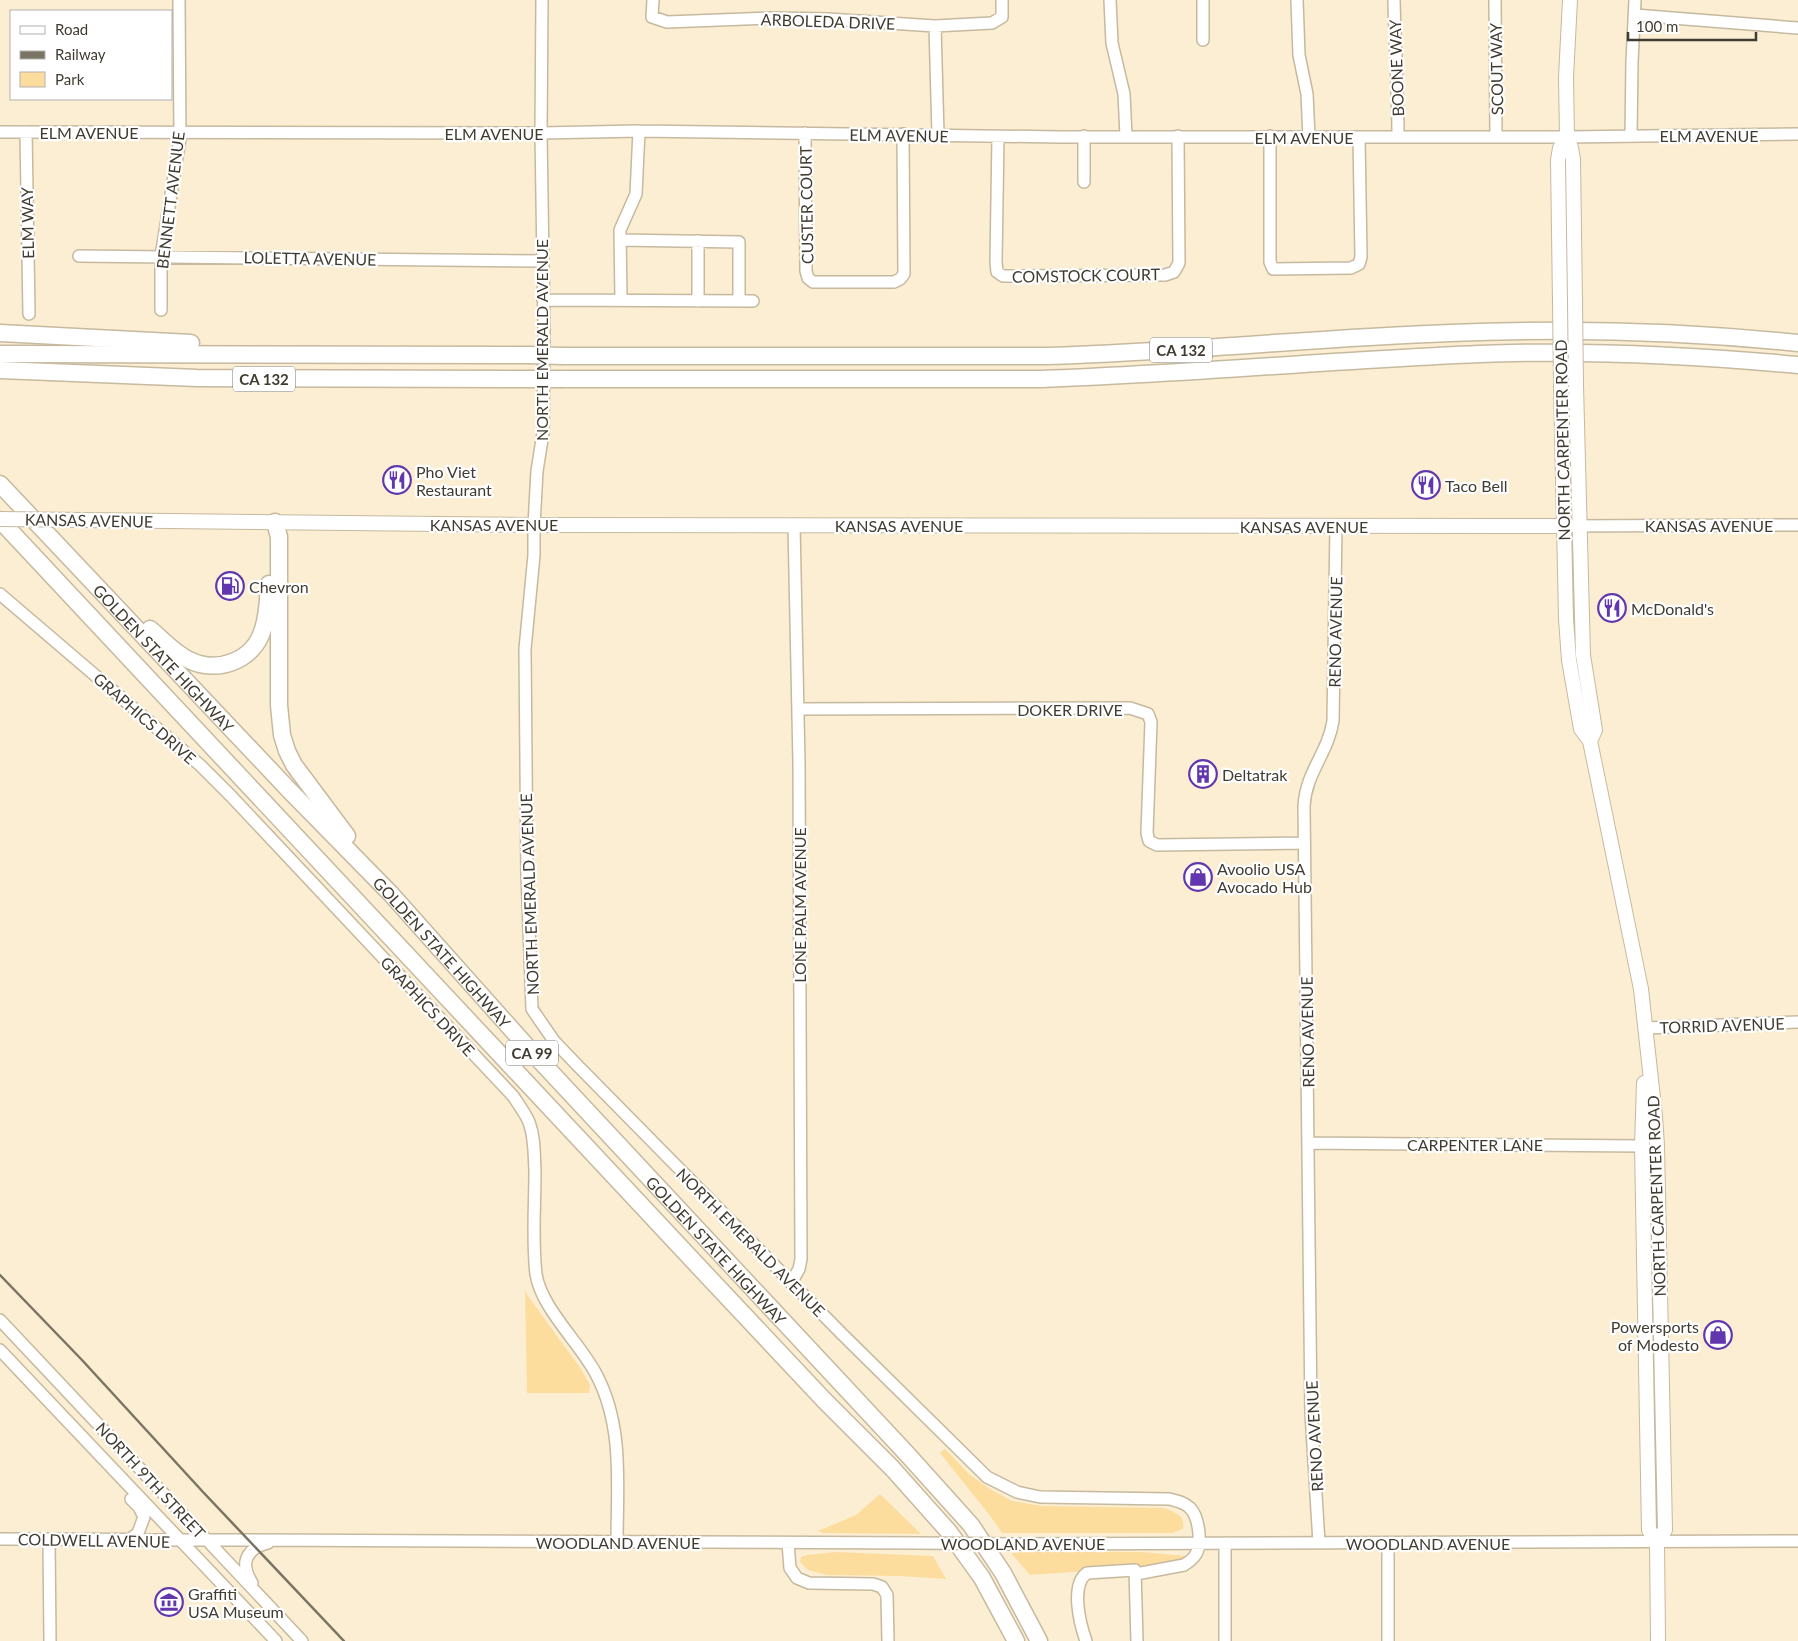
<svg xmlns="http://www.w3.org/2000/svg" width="1798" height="1641" font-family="Lato,sans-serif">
	<rect width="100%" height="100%" fill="#fbeed3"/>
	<path fill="#fddd9d" d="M525 1290 528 1296 581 1369 590 1385 589 1393H527Z
		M945 1449 970 1475 990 1489 1012 1501 1043 1506 1164 1508C1174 1512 1186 1515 1183 1529L1172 1533H1002L991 1517 940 1453Z
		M880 1494 921 1534 823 1533 818 1531 856 1515Z
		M836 1552 933 1556 946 1579 900 1576 827 1575 808 1570 800 1562 801 1557 807 1555Z
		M1026 1552H1142L1186 1556 1187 1558 1146 1567 1030 1575 1011 1553Z"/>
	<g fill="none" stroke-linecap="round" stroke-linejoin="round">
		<defs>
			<path id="minor" d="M542 0 541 133 544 329 543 433 537 471 534 525V555L525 649 527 874 532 1009 554 1041 578 1066 842 1334 987 1477 1017 1492 1040 1497 1169 1499C1177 1501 1184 1502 1190 1508 1199 1517 1202 1543 1196 1554 1193 1559 1189 1562 1184 1565L1136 1574
				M653 0 652 17 667 22 772 18 828 19 935 26 992 23 1002 17V0
				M1110 0 1112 43 1124 94 1126 136
				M1203 0V40
				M1297 0 1299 55 1307 94 1309 137
				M1394 0C1395 46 1398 91 1398 137
				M1495 0 1496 137
				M1635 15 1798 28
				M935 26 938 135
				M0 132 541 133 639 131 1060 137H1567L1798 134
				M26 132 29 314
				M805 133 806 271 808 278 813 282H894L900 279 904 274 903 134
				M998 136 996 262 997 272 1003 276 1165 275 1174 272 1179 263 1178 136
				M1270 136V262L1273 269 1351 268 1359 264 1361 257 1359 137
				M1631 136 1632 62 1635 0
				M1084 182V136
				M620 240 739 242V301
				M698 241V301
				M79 256 542 261
				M543 300 753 301
				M621 300 620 230 636 194 639 131
				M161 310V256L180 139 179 0
				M1564 526 1798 525
				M0 594 200 765 231 796 513 1096C519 1105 525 1113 529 1122 535 1138 534 1155 535 1171 535 1204 532 1241 536 1274 541 1308 580 1343 596 1374 624 1426 617 1486 617 1542
				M798 709 1130 708 1148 714 1151 722 1147 833 1149 841 1157 845 1304 843
				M1646 1028 1798 1022
				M1309 1143 1642 1146
				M791 1283 799 1269 801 1259 799 763 794 525
				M0 1320 302 1641
				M0 1350 276 1641
				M0 1539 919 1543
				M49 1539 50 1641
				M129 1540 138 1533 144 1517 139 1507 131 1499
				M788 1543 790 1568 797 1578 809 1583 873 1584 882 1587 887 1595 888 1641
				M1225 1543V1641
				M1319 1543 1311 1413 1304 806C1306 772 1328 753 1333 721L1336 526
				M1388 1543V1641
				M1015 1544 1798 1541
				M252 1583C240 1564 245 1549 268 1543
				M1086 1641C1080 1624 1070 1585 1087 1573L1135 1570 1137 1641"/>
			<path id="major" d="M1570 0 1566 77 1567 137 1571 148 1573 159 1575 302
				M1560 302 1558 160 1560 148 1567 137
				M1561 385 1566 619 1569 660 1581 729 1590 741 1641 989 1655 1116 1657 1146 1665 1530 1657 1542 1658 1641
				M1576 385 1583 655 1595 730 1590 741
				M82 520 534 525 1564 526
				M1644 1083 1642 1146 1649 1530 1657 1542"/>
			<g id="highway">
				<path d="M0 333 191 343"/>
				<path d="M0 354 528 355"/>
				<path d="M563 356H1046C1181 352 1315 338 1450 333 1566 328 1682 331 1798 343"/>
				<path d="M0 370 197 378 528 379"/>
				<path d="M563 379H1042C1188 374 1333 360 1479 354 1585 350 1692 355 1798 365"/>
				<path id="s1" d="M0 484 289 790 391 894 531 1051 908 1455 971 1525 1003 1573 1039 1641"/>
				<path d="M0 520 699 1267 824 1400 892 1468 949 1532 982 1578 1016 1641"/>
				<path d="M275 522 279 537V705L282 735 287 751 294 765 347 836"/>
				<path d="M150 629C162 639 174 653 189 660 217 674 254 661 263 629 268 614 268 599 269 584"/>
			</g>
		</defs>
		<use href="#minor" stroke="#c6b99f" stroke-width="14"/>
		<use href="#major" stroke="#c6b99f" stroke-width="16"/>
		<use href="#highway" stroke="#c6b99f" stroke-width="19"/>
		<use href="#minor" stroke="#fff" stroke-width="11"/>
		<use href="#major" stroke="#fff" stroke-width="14"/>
		<use href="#highway" stroke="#fff" stroke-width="16"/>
		<path stroke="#7b7464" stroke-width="2.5" d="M0 1275 82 1360 203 1492 344 1641"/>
		<defs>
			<path id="minor-bridge" d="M919 1543 1015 1544"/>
			<path id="major-bridge" d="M1560 302 1561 385
				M1575 302 1576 385
				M0 519 82 520"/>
			<path id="highway-bridge" d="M528 355 563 356
				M528 379H563"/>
		</defs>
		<use href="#minor-bridge" stroke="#c6b99f" stroke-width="14" stroke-linecap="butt"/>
		<use href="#major-bridge" stroke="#c6b99f" stroke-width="16" stroke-linecap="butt"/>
		<use href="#highway-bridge" stroke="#c6b99f" stroke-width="19" stroke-linecap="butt"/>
		<use href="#minor-bridge" stroke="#fff" stroke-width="11"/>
		<use href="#major-bridge" stroke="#fff" stroke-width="14"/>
		<use href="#highway-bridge" stroke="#fff" stroke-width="16"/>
	</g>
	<defs>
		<symbol id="restaurant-ring" viewBox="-11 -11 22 22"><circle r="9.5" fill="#fff" stroke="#6136ae" stroke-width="1.5"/><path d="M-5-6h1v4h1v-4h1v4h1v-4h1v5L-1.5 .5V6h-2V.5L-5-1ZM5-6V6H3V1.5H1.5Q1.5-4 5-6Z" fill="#6136ae"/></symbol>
		<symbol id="fuel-ring" viewBox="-11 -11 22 22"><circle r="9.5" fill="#fff" stroke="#6136ae" stroke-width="1.5"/><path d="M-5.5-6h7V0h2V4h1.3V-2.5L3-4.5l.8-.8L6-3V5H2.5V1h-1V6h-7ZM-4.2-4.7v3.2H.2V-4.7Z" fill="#6136ae"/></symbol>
		<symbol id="building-ring" viewBox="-11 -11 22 22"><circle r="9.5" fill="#fff" stroke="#6136ae" stroke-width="1.5"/><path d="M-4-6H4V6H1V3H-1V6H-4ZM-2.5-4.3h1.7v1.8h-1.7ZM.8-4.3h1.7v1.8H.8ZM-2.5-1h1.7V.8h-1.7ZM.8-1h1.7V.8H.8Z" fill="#6136ae"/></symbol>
		<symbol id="shop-ring" viewBox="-11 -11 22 22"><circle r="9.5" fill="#fff" stroke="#6136ae" stroke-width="1.5"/><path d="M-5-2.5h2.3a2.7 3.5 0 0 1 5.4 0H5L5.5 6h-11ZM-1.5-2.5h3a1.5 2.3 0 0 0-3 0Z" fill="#6136ae"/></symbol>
		<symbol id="museum-ring" viewBox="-11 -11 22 22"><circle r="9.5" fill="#fff" stroke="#6136ae" stroke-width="1.5"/><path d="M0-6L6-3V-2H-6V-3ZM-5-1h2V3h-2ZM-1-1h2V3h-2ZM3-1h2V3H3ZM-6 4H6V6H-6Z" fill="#6136ae"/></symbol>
	</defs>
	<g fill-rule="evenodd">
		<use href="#restaurant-ring" x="381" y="464" width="32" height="32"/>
		<use href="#restaurant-ring" x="1410" y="469" width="32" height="32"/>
		<use href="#fuel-ring" x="214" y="570" width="32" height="32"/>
		<use href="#restaurant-ring" x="1596" y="592" width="32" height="32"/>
		<use href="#building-ring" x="1187" y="758" width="32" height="32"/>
		<use href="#shop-ring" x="1182" y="861" width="32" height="32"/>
		<use href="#shop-ring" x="1702" y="1319" width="32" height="32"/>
		<use href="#museum-ring" x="153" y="1586" width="32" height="32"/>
	</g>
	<g text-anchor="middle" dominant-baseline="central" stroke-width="4.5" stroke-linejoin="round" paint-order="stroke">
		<g fill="#fff" stroke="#7a766f" stroke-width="1">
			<rect x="1150" y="337.5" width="62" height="25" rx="4"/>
			<rect x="233" y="366.5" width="62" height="25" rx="4"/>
			<rect x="506" y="1040.5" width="52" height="25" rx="4"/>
		</g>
		<g font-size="15" font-weight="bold" fill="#413c31">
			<text x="1181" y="350">CA 132</text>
			<text x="264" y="379">CA 132</text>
			<text x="532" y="1053">CA 99</text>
		</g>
		<g font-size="16" fill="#413c31" stroke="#fff">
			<text transform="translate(828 21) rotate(2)">ARBOLEDA DRIVE</text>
			<text transform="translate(1396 68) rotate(-92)">BOONE WAY</text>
			<text transform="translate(1496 69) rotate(-91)">SCOUT WAY</text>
			<text x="89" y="132">ELM AVENUE</text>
			<text x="494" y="133">ELM AVENUE</text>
			<text transform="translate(899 135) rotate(1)">ELM AVENUE</text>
			<text x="1709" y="135">ELM AVENUE</text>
			<text x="1304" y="137">ELM AVENUE</text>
			<text transform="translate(170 200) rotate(-83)">BENNETT AVENUE</text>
			<text transform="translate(806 205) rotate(-91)">CUSTER COURT</text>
			<text transform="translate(27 223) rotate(-91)">ELM WAY</text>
			<text transform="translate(310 258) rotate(1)">LOLETTA AVENUE</text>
			<text transform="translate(1086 275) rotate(-1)">COMSTOCK COURT</text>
			<text transform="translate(541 340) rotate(-90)">NORTH EMERALD AVENUE</text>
			<text transform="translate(1562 440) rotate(-91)">NORTH CARPENTER ROAD</text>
			<text transform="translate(89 520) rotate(1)">KANSAS AVENUE</text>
			<text x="494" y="524">KANSAS AVENUE</text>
			<text x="899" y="525">KANSAS AVENUE</text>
			<text x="1709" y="525">KANSAS AVENUE</text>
			<text x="1304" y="526">KANSAS AVENUE</text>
			<text transform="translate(1335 632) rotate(-89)">RENO AVENUE</text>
			<text stroke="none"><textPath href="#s1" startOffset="239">GOLDEN STATE HIGHWAY</textPath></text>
			<text x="1070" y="709">DOKER DRIVE</text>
			<text transform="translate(145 718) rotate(41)">GRAPHICS DRIVE</text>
			<text transform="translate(529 894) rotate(-92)">NORTH EMERALD AVENUE</text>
			<text transform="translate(799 905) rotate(-90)">LONE PALM AVENUE</text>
			<text stroke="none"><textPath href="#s1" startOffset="644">GOLDEN STATE HIGHWAY</textPath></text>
			<text transform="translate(428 1006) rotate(47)">GRAPHICS DRIVE</text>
			<text transform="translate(1722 1025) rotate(-2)">TORRID AVENUE</text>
			<text transform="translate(1307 1032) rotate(-91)">RENO AVENUE</text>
			<text x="1475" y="1144">CARPENTER LANE</text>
			<text transform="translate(1656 1196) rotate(-92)">NORTH CARPENTER ROAD</text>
			<text transform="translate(751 1242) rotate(45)">NORTH EMERALD AVENUE</text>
			<text stroke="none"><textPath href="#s1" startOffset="1049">GOLDEN STATE HIGHWAY</textPath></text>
			<text transform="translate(1314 1436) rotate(-93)">RENO AVENUE</text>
			<text transform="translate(151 1480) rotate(47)">NORTH 9TH STREET</text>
			<text transform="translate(94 1540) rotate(1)">COLDWELL AVENUE</text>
			<text x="618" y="1542">WOODLAND AVENUE</text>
			<text x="1023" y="1543">WOODLAND AVENUE</text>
			<text x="1428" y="1543">WOODLAND AVENUE</text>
		</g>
		<g font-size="16" fill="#413c31" stroke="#fff" text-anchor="start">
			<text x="416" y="471">Pho Viet<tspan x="416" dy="18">Restaurant</tspan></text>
			<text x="1445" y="485">Taco Bell</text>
			<text x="249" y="586">Chevron</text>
			<text x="1631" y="608">McDonald's</text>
			<text x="1222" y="774">Deltatrak</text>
			<text x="1217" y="868">Avoolio USA<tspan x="1217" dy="18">Avocado Hub</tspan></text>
			<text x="1699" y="1326" text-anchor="end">Powersports<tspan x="1699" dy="18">of Modesto</tspan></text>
			<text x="188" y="1593">Graffiti<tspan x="188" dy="18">USA Museum</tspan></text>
		</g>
	</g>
	<rect x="10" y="10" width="162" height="90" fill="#ffffff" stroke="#b3b1ad"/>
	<rect x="20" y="26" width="25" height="8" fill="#ffffff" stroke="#b3b1ad"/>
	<text x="55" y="35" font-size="15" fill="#413c31">Road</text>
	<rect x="20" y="51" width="25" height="8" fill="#7b7464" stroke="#b3b1ad"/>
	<text x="55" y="60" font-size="15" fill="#413c31">Railway</text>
	<rect x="20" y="72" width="25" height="15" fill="#fddd9d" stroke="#b3b1ad"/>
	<text x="55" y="85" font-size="15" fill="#413c31">Park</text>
	<path d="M1628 32v8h128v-8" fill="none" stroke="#413c31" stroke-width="2.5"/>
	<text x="1636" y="32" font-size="15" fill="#413c31" stroke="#ffffff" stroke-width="4" paint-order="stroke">100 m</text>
</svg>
